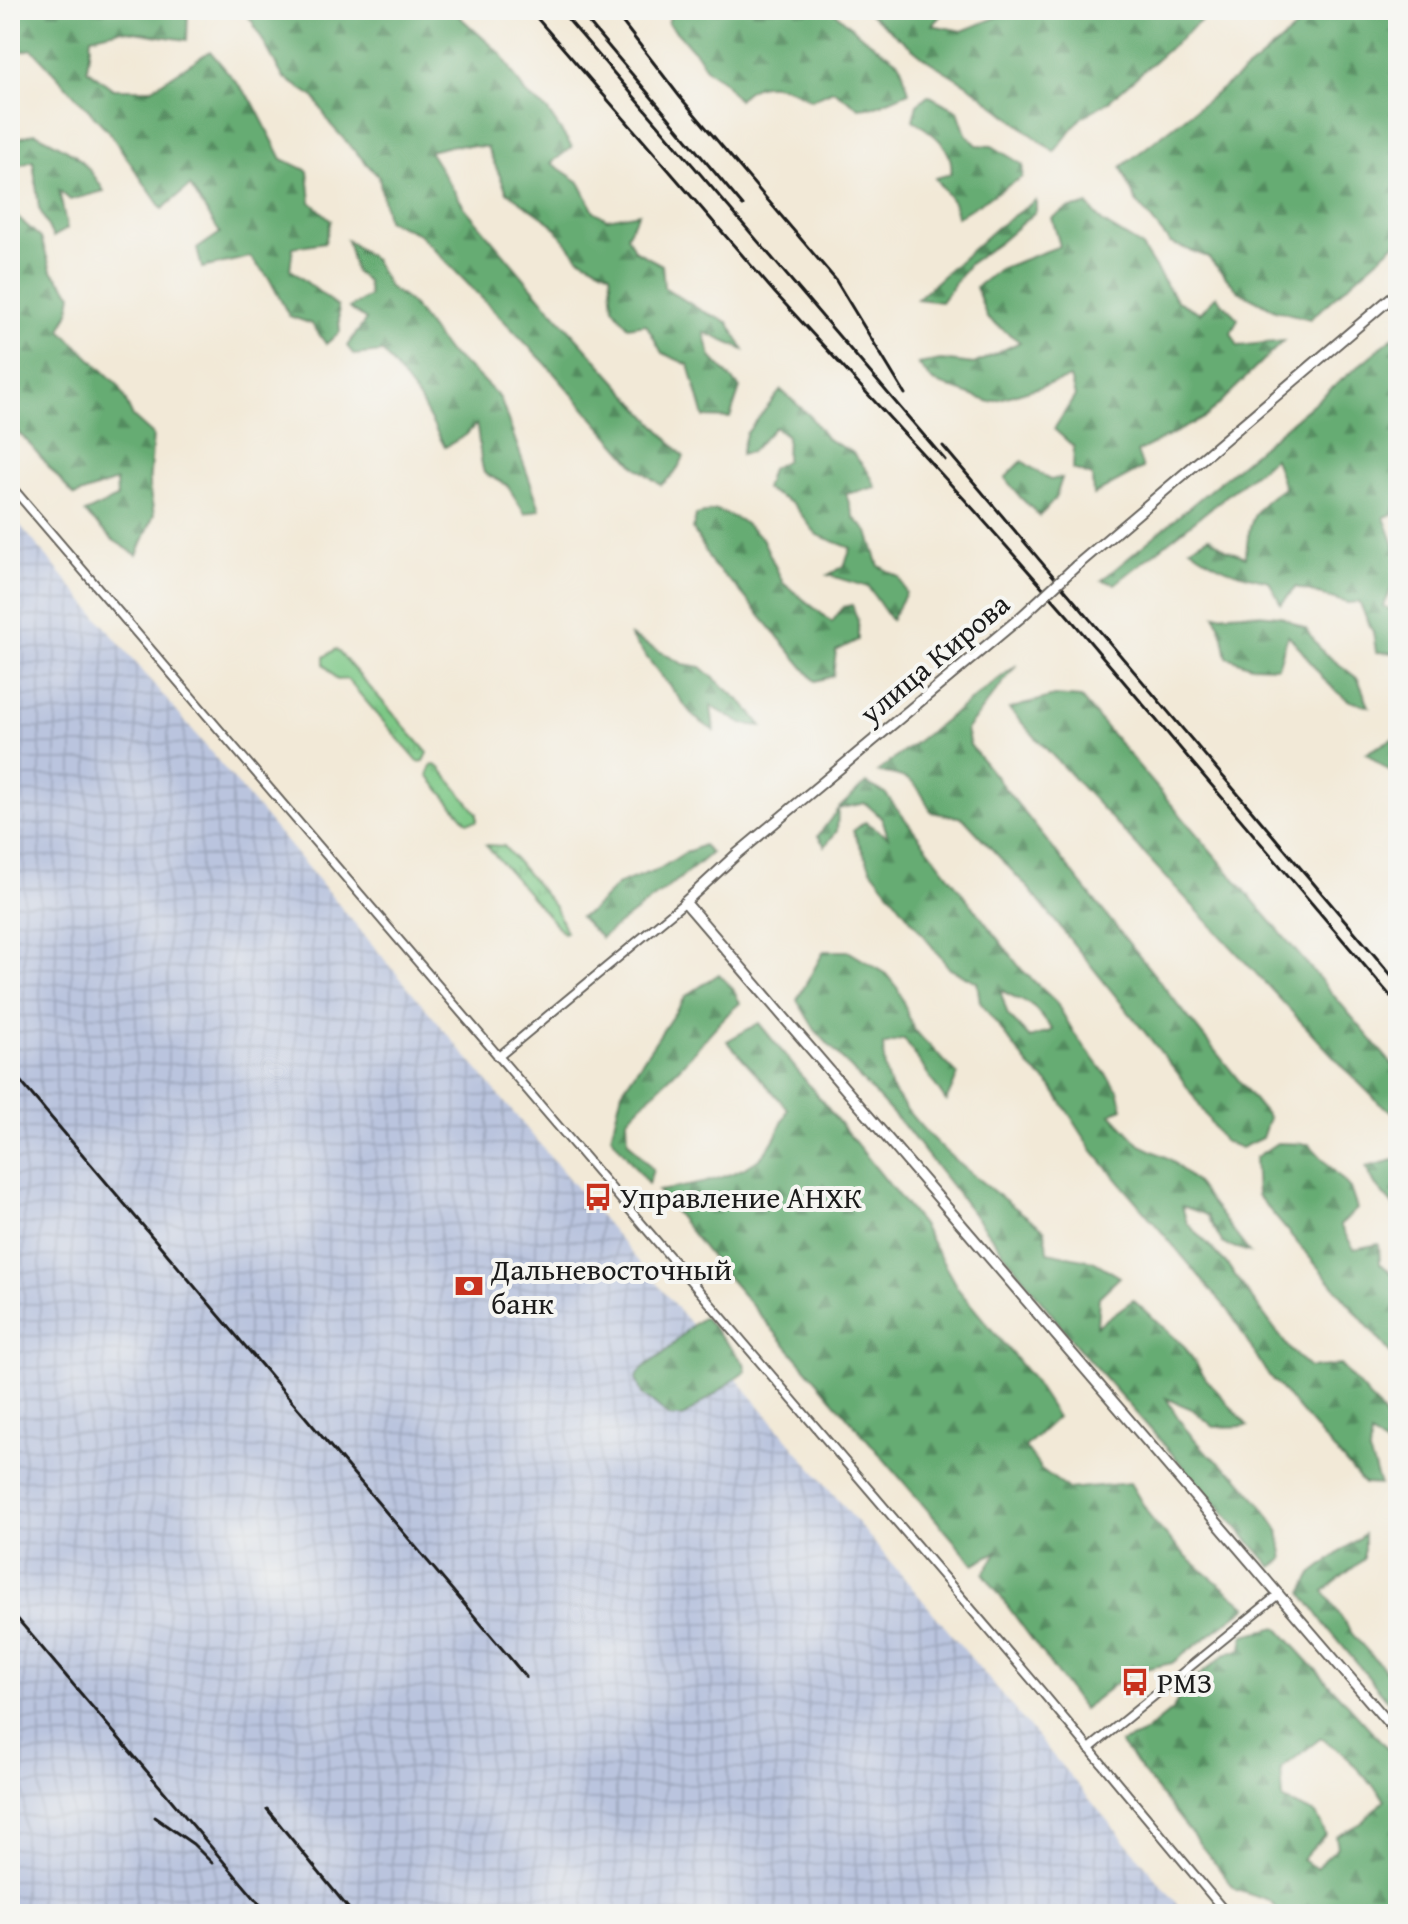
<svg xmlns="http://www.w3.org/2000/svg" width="1408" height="1924" font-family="'Gentium Book Plus',serif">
	<defs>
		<pattern id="industrial-grid" width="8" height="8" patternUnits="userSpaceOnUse" patternTransform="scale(2)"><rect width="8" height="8" fill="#bac4de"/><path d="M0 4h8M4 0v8" fill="none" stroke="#9fa8be"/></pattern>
		<pattern id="grass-tufts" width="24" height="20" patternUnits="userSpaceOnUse" patternTransform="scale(2)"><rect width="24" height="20" fill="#7dc886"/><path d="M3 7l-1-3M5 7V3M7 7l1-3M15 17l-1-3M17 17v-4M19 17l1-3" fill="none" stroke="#6bab73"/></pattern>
		<pattern id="forest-firs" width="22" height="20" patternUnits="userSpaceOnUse" patternTransform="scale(2)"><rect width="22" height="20" fill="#66ac73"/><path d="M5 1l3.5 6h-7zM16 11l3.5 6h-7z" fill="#538b5e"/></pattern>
	</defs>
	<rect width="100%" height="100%" fill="#f6f6f2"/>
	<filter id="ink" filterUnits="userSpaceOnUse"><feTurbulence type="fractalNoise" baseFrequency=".0125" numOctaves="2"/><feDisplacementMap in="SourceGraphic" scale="16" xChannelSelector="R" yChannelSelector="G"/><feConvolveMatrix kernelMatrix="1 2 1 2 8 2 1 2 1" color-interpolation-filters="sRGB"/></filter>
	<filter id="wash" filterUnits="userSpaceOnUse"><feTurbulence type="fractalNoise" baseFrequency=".006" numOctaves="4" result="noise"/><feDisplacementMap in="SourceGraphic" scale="32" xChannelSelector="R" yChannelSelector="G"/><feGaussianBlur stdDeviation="1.8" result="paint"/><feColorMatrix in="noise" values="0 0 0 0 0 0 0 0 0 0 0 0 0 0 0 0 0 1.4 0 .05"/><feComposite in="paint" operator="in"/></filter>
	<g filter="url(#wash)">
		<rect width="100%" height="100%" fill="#f2e9d7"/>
		<path fill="url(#industrial-grid)" d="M10 513 1186 1914H10Z"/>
		<path fill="url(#grass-tufts)" stroke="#4c7251" stroke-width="2" d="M336 649 428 753 424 761 418 762 347 679 337 680 324 664V657Z
			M431 766 435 765 440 768 477 813V821L467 822 428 776Z
			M486 845 504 846 556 908 566 932 563 933Z"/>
		<path fill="url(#forest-firs)" stroke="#416448" stroke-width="2" fill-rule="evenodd" d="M10 10H188L187 40 120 30 91 37 87 69 113 89H151L210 51 253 102 282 159 308 171 311 202 331 220 325 242 293 247 290 269 338 307 340 332 326 344 312 324 289 316 269 278 250 257 202 268 197 249 220 233 190 186 162 209 109 132 32 49 10 54Z
			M241 10H452L502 55 525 93 547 110 572 147 551 163 579 182 594 211 607 219 639 213 627 235 634 250 662 265 664 287 700 310 728 322 744 350 704 332 711 357 740 388 730 418 704 417 689 365 662 353 646 324 628 327 613 307 610 273 578 257 551 223 507 192 487 147 455 145 429 151 465 208 541 298 684 457 675 473 661 485 636 467 546 364 419 234 387 220 379 177 330 124 315 98 283 77 252 21Z
			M672 10H832L863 37 900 63 909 92 876 106 859 108 833 90 811 100C787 85 759 75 738 100L722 80 707 70 696 53 668 23Z
			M865 10H946L932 25 962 31 1015 10H1213L1109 101 1081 118 1054 152 971 87 927 60Z
			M1317 10H1398V241L1310 319 1275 310 1238 291 1208 257 1170 243 1136 201 1121 167 1258 61Z
			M928 95 958 111 966 134 977 145 992 146 1023 165 1022 177 957 217 954 204 935 178 951 174C955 148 933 133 913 120L917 104Z
			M35 133C70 150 84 157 104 191L70 200 59 190 67 229 53 237 39 208 33 161 11 168 10 174V141Z
			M10 200 16 216 41 238 51 270 72 294 69 312 61 330 119 386 133 417 153 435 149 486 154 515 137 555 113 540 85 513 117 498 116 481 74 496 27 441 10 425Z
			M1036 200V211L999 243 969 264 941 302 917 299 996 228Z
			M1088 205 1102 222 1141 246 1177 301 1200 313 1216 296 1238 319 1231 333 1238 346 1283 341 1206 417 1137 452 1143 468 1093 495 1092 476 1073 469 1074 447 1054 429 1075 396 1070 378 990 402 933 382 918 364 941 360 974 364 1020 342 987 318 976 287 999 269 1060 246 1052 218 1067 209Z
			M347 240 374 260 389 287 411 303 448 352 474 372 500 398 540 509 525 514 507 485 484 473C479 457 480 440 476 424L466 435 445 447 419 399 383 352 354 355 347 346 366 320 349 308 369 296 367 281 355 272Z
			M1398 333V513L1384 517 1398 555V589L1392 587 1384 606 1398 617V643L1395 653 1376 652 1373 632 1359 602 1347 603 1296 587 1281 604 1269 581C1236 574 1217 568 1190 548L1209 537 1227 550 1246 557C1248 522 1253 506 1284 488L1274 458 1115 584 1102 580Z
			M781 390 809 415 827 439 852 452 869 473 876 487 846 494 854 518 868 532 879 566 899 577 906 593 891 620 868 587 828 575 844 566 851 548 817 535 793 504 765 489 771 469 786 460 787 436 775 427 751 452 741 454 746 434Z
			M1022 461 1050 480 1062 478 1055 499 1040 516 1021 498 1005 478Z
			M717 510 740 520 762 538 783 583 832 622 843 607 852 605 858 621V640L836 651 833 676 815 681 739 590 713 565 693 529 696 515Z
			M1245 613 1280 616 1306 629 1323 652 1358 679 1369 706C1363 704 1355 703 1350 701 1324 687 1308 655 1288 635L1278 667 1251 666 1227 657 1223 636 1215 615Z
			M629 635 683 664 701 667 745 705 762 726 742 724 711 706 714 731 694 717Z
			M1017 665 966 730 970 745 1269 1118 1262 1138 1241 1148 1223 1141 1177 1072 1030 890 963 818 931 812C917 782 912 776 877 772Z
			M1054 696 1081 698 1398 1071V1115L1380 1104 1349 1073 1009 709Z
			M1398 736V778L1366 753Z
			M866 783 885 793 1022 970 1056 1002 1074 1033 1118 1090 1123 1108 1111 1114 1140 1145 1170 1159 1197 1184 1249 1252 1223 1244 1207 1215 1182 1206 1187 1223 1226 1263 1291 1351 1310 1368 1340 1365C1362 1390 1398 1421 1398 1456L1371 1435 1369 1453 1380 1485 1364 1484 1266 1372 1229 1311 1093 1151 1052 1087 1029 1066 980 1002 977 982 950 969 871 869 853 831 865 822 888 837 882 818 865 803 838 809 837 831 825 846 818 836 838 809ZM1000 990 1033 1006 1053 1030 1030 1038 1008 1015Z
			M703 845 711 853C676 884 637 909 601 938L580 917 590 912 618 884 659 869 683 854Z
			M824 951H848L886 974 898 989 914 1030 958 1075 946 1101 904 1039 883 1045C884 1057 884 1076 891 1087 927 1146 991 1189 1045 1230L1047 1252 1093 1261 1120 1277 1099 1297 1097 1326 1133 1300 1184 1346 1207 1380 1248 1426 1214 1427 1192 1409 1166 1398 1184 1427 1208 1454 1237 1476 1260 1503 1279 1531 1284 1559 1272 1567 1076 1345 905 1127 815 1030 797 1000Z
			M719 974 733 989 740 1003C718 1021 700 1046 680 1067 662 1085 644 1101 627 1120L628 1141 653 1170 648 1184 611 1136 622 1091 686 996Z
			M759 1023 922 1225 958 1289 1031 1377 1057 1417 1025 1447 1041 1469 1068 1489 1130 1483 1153 1521 1185 1556 1247 1607 1172 1663 1130 1672 1083 1709 984 1574 998 1551 974 1564 718 1266 658 1191C690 1186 727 1180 755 1162 771 1152 781 1125 788 1109L727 1041Z
			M1277 1143 1309 1144 1350 1188 1357 1209 1340 1225 1354 1249 1379 1244 1380 1263 1398 1279V1362L1257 1195 1255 1158Z
			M1398 1159V1211L1375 1185 1366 1167Z
			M704 1317 744 1363 746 1371 683 1417H670L642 1394 636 1378C647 1361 650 1364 664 1353 679 1341 687 1326 704 1317Z
			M1364 1534V1559L1324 1591 1353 1635 1398 1685V1713L1325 1625 1302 1593 1312 1574Z
			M1277 1627 1398 1760V1914H1282L1270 1901 1236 1890 1120 1743 1141 1735 1172 1710 1185 1687 1226 1654 1242 1649 1244 1635ZM1321 1738 1343 1753 1385 1799 1363 1822 1336 1837 1338 1847 1316 1868 1302 1860 1326 1834 1316 1814 1283 1800 1281 1769Z"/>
	</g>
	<g filter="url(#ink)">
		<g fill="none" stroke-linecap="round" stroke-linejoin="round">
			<defs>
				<path id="minor" d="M10 485 1043 1693 1227 1914
					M498 1057 685 902
					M1089 1749 1279 1594"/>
				<path id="tertiary" d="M1076 566 1398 292
					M1021 617 737 854 685 902 1398 1734"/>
			</defs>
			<use href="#minor" stroke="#67645d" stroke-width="11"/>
			<use href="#tertiary" stroke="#67645d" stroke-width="13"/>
			<use href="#minor" stroke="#fff" stroke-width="7"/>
			<use href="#tertiary" stroke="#fff" stroke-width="9"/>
			<path stroke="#1c1c1c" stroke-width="3" d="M530 10 775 293 976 512 1074 623 1398 1005
				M560 10 945 460
				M578 10 743 206
				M613 10 680 97 835 279 905 394
				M943 446 1398 983
				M10 1069 526 1677
				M10 1610 268 1914
				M267 1809 353 1914
				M154 1817 193 1844 212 1863"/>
			<defs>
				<path id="tertiary-bridge" d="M1021 617 1076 566"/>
			</defs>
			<use href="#tertiary-bridge" stroke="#67645d" stroke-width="13" stroke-linecap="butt"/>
			<use href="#tertiary-bridge" stroke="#fff" stroke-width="9"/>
		</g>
	</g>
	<defs>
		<symbol id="bus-bare" viewBox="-9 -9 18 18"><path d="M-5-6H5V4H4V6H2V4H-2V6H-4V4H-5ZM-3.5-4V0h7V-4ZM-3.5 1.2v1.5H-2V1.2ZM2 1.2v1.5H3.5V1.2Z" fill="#c8321e" stroke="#f6f6f2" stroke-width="2.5" paint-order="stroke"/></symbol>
		<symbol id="bank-bare" viewBox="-9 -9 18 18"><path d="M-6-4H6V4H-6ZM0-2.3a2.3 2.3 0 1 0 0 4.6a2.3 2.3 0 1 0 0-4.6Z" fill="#c8321e" stroke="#f6f6f2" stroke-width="2.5" paint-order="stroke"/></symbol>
	</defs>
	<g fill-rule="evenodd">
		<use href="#bus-bare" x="578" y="1177" width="40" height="40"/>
		<use href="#bank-bare" x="449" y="1266" width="40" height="40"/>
		<use href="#bus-bare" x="1115" y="1662" width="40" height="40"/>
	</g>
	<g text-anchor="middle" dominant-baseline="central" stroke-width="8" stroke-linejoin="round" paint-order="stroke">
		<g font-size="30" fill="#1c1c1c" stroke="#f6f6f2">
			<text transform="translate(934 658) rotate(-40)">улица Кирова</text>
		</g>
		<g font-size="30" fill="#1c1c1c" stroke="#f6f6f2" text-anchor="start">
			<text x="620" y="1197">Управление АНХК</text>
			<text x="491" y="1269">Дальневосточный<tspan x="491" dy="34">банк</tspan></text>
			<text x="1157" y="1682">РМЗ</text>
		</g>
	</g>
	<rect width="1408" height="1924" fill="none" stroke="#f6f6f2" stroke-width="40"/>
</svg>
